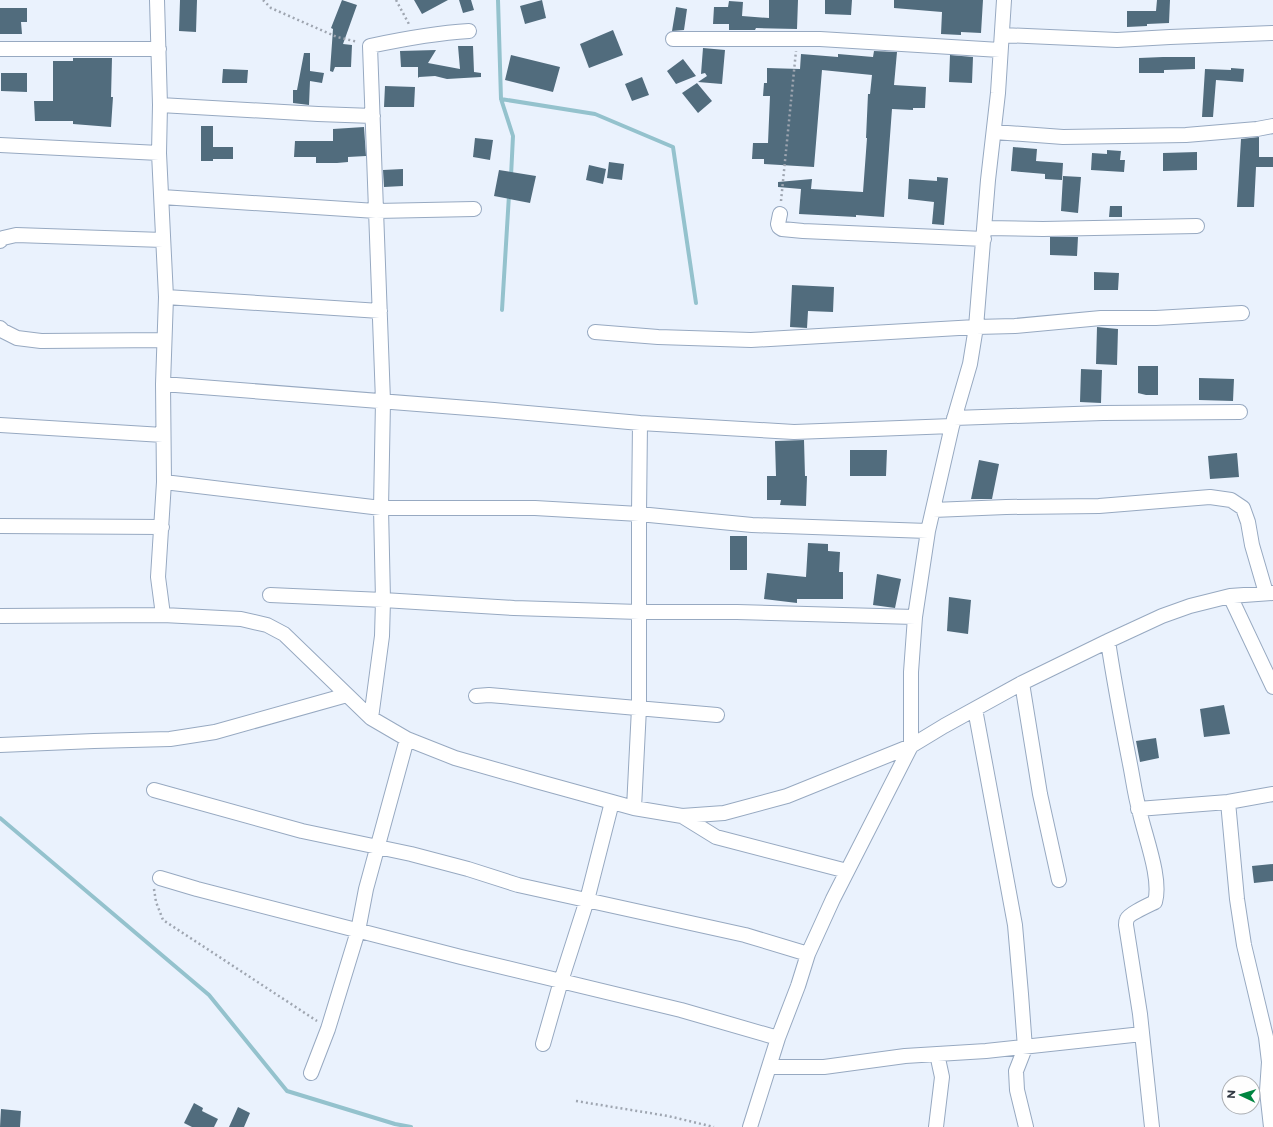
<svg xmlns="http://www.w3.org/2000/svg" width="1273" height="1127" font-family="Montserrat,sans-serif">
	<rect width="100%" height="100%" fill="#eaf2fd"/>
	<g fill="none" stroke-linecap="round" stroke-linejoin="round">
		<path stroke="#94c2cd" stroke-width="4" d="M498 0 501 99 513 136 511 176
			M501 99 595 114 673 147 696 303
			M502 310 509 195
			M0 818 209 995 287 1091 395 1124 411 1127"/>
	</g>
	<path fill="#516c7d" d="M180 0H197L196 32 179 31Z
		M342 0 357 5 343 44 352 45 351 67H335L333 72 330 71 333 29 331 28Z
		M414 0H448L422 14Z
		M459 0H471L474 10 463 13Z
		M542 0 546 18 525 24 520 6Z
		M769 0H798L797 29 756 28 755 30H729V24H713L714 7H728L729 1 743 2 742 16 769 18Z
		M825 0H852L851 15 825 14Z
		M894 0H983L981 33 961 32V35L941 34 942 12 894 8Z
		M1157 0H1170L1169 23 1147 24V26L1127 27V11H1156Z
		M676 7 687 9 684 30 672 31Z
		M0 8H27V22H21L22 34H0Z
		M613 30 623 55 589 68 580 44Z
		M458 46H473L474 72 481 73V77L447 79 435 76 419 77 418 78V67H401L400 51 436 50 428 63 460 69Z
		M703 48 725 50 722 84 698 82 707 76 705 73 701 74Z
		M874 51 897 52 894 85 926 87 925 108H913V110L892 109 884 217 856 215V217L799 214 801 189 778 187V182L812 179 811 189 863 192 867 138H866L868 94H870L872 75 822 70 814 167 764 164V159H752L753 143H768L770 96H763L764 83H767V68L800 69 801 54 838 57V54L873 57Z
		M304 53H310V71L324 73 322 83 310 81 309 105 293 103V90H297Z
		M511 55 560 67 553 92 505 80Z
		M950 55 973 57 972 83 949 82Z
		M1163 57H1195V69L1164 70V73H1139V58Z
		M73 58H112L111 97H113L111 127 73 124V121H35L34 101H53V61H73Z
		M683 59 696 76 676 84 667 71Z
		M1231 68 1244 69 1243 82 1216 80 1213 117H1202L1205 69 1231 70Z
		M223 69 248 70 247 83H222Z
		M1 73H27V92L1 91Z
		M642 77 649 95 632 101 625 84Z
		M697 83 712 101 698 113 682 93Z
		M385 86 415 87 414 107H384Z
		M201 126H213V147H233V159H213V161H201Z
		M364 127 366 156 348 157V162L337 163H316V157H294L295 141H333V129Z
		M1259 137V157H1273V167H1256L1254 207H1237L1241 139Z
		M475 138 493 140 490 160 473 157Z
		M1013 147 1037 149 1036 161 1063 163 1062 180 1045 179V174L1011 171Z
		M1107 150 1121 151 1120 160H1125L1124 172 1091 170 1092 153 1107 154Z
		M1197 152V170L1163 171V153Z
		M609 162 624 164 622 180 607 178Z
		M589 165 606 169 603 184 586 180Z
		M403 169V186L384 187 383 170Z
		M499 170 536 176 530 203 494 196Z
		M1063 176 1081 177 1078 213 1061 211Z
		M937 177 948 178 944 225 932 224 934 202 908 199 909 179 937 181Z
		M1110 206H1122V217H1109Z
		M1050 237H1078L1077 256 1050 255Z
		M1094 272 1119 273 1118 290H1094Z
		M792 285 834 287 833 312 808 311 807 328 790 327Z
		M1097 327 1118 329 1117 365 1096 364Z
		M1138 366H1158V395H1146L1138 393Z
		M1081 369 1102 370 1101 403 1080 402Z
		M1199 378 1234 379 1233 401 1199 400Z
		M804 440 805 476H807L806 506 780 505 781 500H767V476H776L775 441Z
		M850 450H887L886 476H850Z
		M1237 453 1239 477 1210 479 1208 456Z
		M979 460 999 464 992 499H971Z
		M730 536H747V570H730Z
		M808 543 828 544V551L840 552 839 572H843V599H797V603L764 599 767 573 806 577Z
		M877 574 901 579 895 608 873 605Z
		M949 597 971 600 968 634 947 631Z
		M1224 705 1230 734 1204 737 1200 709Z
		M1156 738 1159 758 1140 762 1136 741Z
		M1273 864V881L1254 883 1252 866Z
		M194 1103 203 1108 202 1111 218 1119 214 1127H192L184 1123Z
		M238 1107 250 1113 244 1127H229Z
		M1 1109 21 1111 20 1127H0Z"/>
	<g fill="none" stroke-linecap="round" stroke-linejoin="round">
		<defs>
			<path id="minor" d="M157 0 160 105 159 153 166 297 163 384 164 482 158 577 163 615
				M1002 35 1117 40 1170 37 1273 33
				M673 39H820L1000 50
				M0 49H159
				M160 105 318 114 373 116
				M994 132 1063 137 1186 135 1257 129 1273 126
				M0 145 159 153
				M162 197 376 211 474 209
				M780 214 778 224 779 227 782 229 803 231 984 239
				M985 228 1043 229 1197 226
				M0 241 3 238 16 235 163 240
				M166 297 380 311
				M0 328 3 331 17 338 41 341 164 340
				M595 332 658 337 751 340 976 327 1015 326 1101 318H1156L1242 313
				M163 384 494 410 640 423 794 432 848 430 952 426
				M954 418 1103 413 1240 412
				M0 425 163 435
				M164 482 381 508H535L639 514 752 525 928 531
				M933 510 1006 507 1099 506 1210 497 1231 500 1243 508 1248 522 1252 545 1266 593
				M0 526 162 527
				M270 595 383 600 514 608 639 612H737L915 617
				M1230 596 1273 687
				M0 616 163 615 241 619 267 625 284 634 371 718 407 739 455 758 536 781 634 808 682 816 724 813 787 796 911 746 944 726 1022 683 1108 641 1162 616 1190 606 1230 596 1273 593
				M1108 641C1114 682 1122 723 1130 764 1133 779 1135 795 1139 809 1144 834 1162 878 1155 902 1149 905 1129 914 1127 919 1126 921 1126 923 1126 925L1140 1014 1152 1127
				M1022 683 1040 794 1059 880
				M476 696 489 695 717 715
				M975 709 1015 925 1021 994 1025 1048 1016 1071 1017 1090 1026 1127
				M371 718 382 636 383 600 381 508 383 401 370 46C403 39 435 33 469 31
				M0 745 94 741 170 739 215 732 347 695
				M154 790 302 831 411 854 468 869 518 885 745 935 808 954
				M1228 802 1237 899 1244 945 1266 1037 1269 1062 1267 1091 1271 1127
				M634 808 639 708V514L640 423
				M1138 809 1228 802 1273 794
				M682 816 716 837 847 871
				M160 878 197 889 461 957 681 1010 778 1038
				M543 1044 561 981 587 900 612 802
				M769 1067H824L905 1056 986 1051 1142 1034
				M311 1073 328 1029 358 931 366 889 407 739
				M750 1127 778 1038 798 986 808 954 833 899 911 746V672L915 617 928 531 952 426 970 364 976 327 988 180 998 93 1004 0
				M936 1127 942 1077 937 1054"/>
		</defs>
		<use href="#minor" stroke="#97a9c1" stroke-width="16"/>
		<path stroke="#9fa6b1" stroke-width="2.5" stroke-dasharray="2 3" stroke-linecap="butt" d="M263 0 271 8 337 37 358 42
			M396 0 410 26
			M781 201 796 51
			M154 889 156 902 163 920 317 1021
			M576 1101 668 1116 714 1127"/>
		<use href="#minor" stroke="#fff" stroke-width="14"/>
	</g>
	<g transform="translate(1241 1095) rotate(274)"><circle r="19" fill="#fefefe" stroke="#acafb3"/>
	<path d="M0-3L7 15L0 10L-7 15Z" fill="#008540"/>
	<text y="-6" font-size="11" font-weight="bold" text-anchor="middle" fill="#313842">N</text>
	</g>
</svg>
